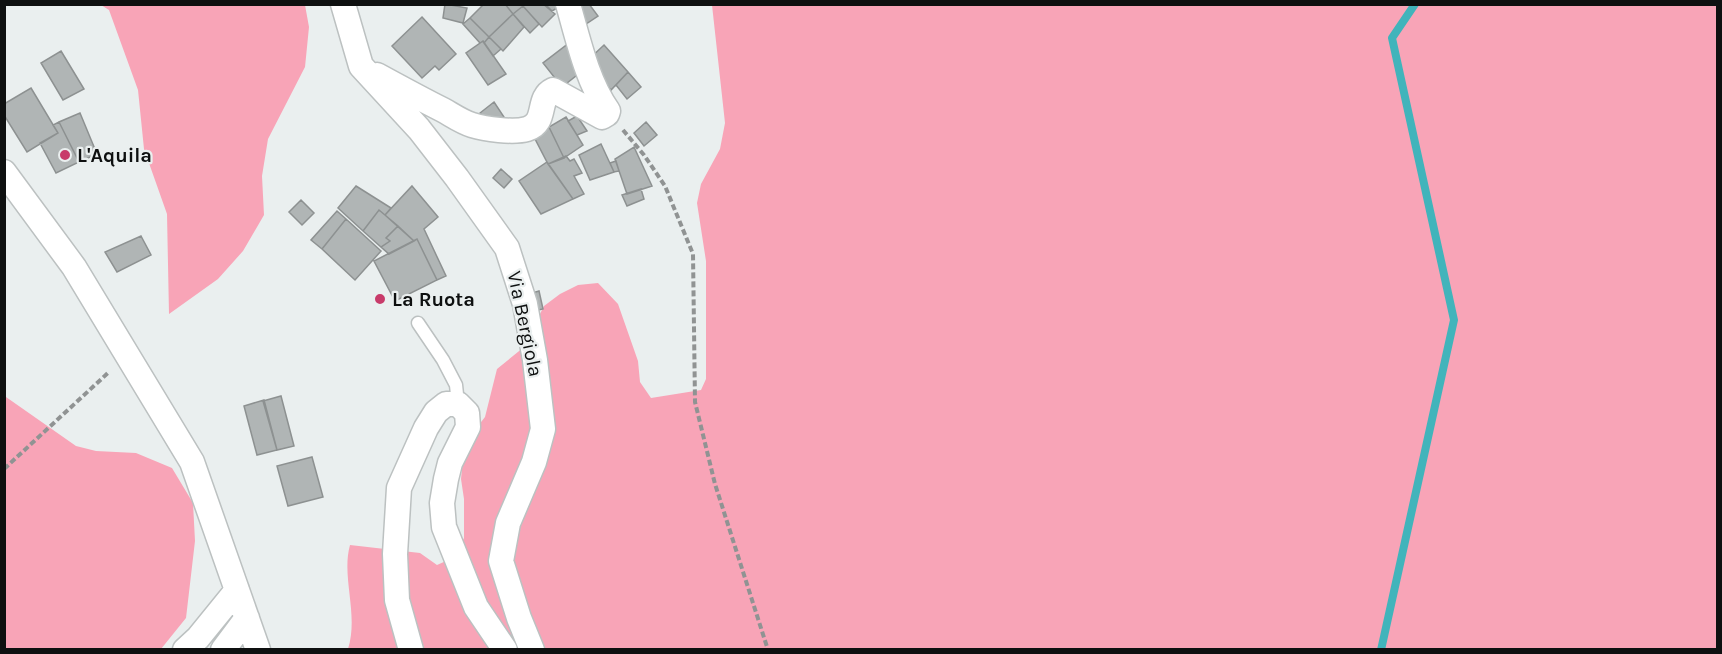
<svg xmlns="http://www.w3.org/2000/svg" width="1722" height="654" font-family="Karla,sans-serif">
	<rect width="100%" height="100%" fill="#eaefef"/>
	<path fill="#f8a4b7" d="M101 5H305L309 27 305 67 268 139 262 176 264 215 243 251 218 279 169 314 167 214 144 149 138 90 109 10Z
		M712 5H1717V649H348C359 614 341 577 350 545L420 553 437 565 455 557 464 538V499L461 479 463 459 478 426 485 417 497 369 529 343 535 324 544 306 560 294 578 285 598 283 618 304 638 361 640 382 651 398 701 390 706 379V261L697 203 701 184 720 149 725 123Z
		M5 390 6 397 76 446 96 451 136 453 172 468 193 503 195 541 186 618 161 649H5Z"/>
	<g fill="none" stroke-linecap="round" stroke-linejoin="round">
		<path stroke="#41b4bb" stroke-width="8" d="M1381 650 1454 320 1392 38 1415 4"/>
	</g>
	<path fill="#b0b5b5" stroke="#8d9191" stroke-width="1.5" d="M445 4 467 8 463 23 443 18Z
		M484 4H505L513 14 489 37 470 18Z
		M505 4H521L523 6 513 14Z
		M521 4H543L555 14 542 27Z
		M545 4H564L552 11Z
		M578 4H589L598 16 583 26Z
		M523 6 539 24 530 33 513 14Z
		M513 14 524 27 503 51 489 37Z
		M422 17 456 54 439 70 435 66 422 78 392 46Z
		M470 18 489 37 484 43 483 41 480 43 463 24Z
		M489 37 501 49 493 56 484 43Z
		M573 40 586 68 562 87 543 63Z
		M483 41 506 74 488 85 466 53Z
		M604 45 628 72 611 90 587 61Z
		M61 51 84 89 63 100 41 63Z
		M628 72 641 87 627 99 616 85Z
		M31 88 58 133 27 152 4 115V104Z
		M494 102 504 117 497 123H488L480 113Z
		M80 113 97 154 79 162 59 122Z
		M577 116 587 131 577 135 568 121Z
		M566 117 583 145 564 158 549 127Z
		M59 122 79 162 56 173 40 143 58 133 53 125Z
		M646 122 657 135 644 146 634 133Z
		M549 127 564 158 548 164 533 135Z
		M601 144 614 172 590 180 579 155Z
		M634 147 652 186 627 194 615 159Z
		M566 156 570 161 574 159 582 173 574 176 584 194 573 199 548 164Z
		M616 161 619 171 614 172 610 163Z
		M547 162 573 199 541 214 519 181Z
		M501 169 512 179 504 188 493 178Z
		M356 186 391 208 385 215 379 210 363 231 338 208Z
		M412 186 438 217 424 229 446 276 437 280 417 239 414 241 385 215Z
		M641 189 644 199 627 206 622 195Z
		M301 200 314 213 302 225 289 212Z
		M379 210 398 226 386 238 390 241 381 247 363 231Z
		M337 211 346 219 322 249 311 240Z
		M346 219 381 251 355 280 322 249Z
		M398 226 414 241 389 254 381 247 390 241 386 238Z
		M141 236 151 255 117 272 105 252Z
		M417 239 437 280 395 301 374 261Z
		M539 291 543 309 533 311 529 294Z
		M281 396 294 446 277 450 263 401Z
		M264 400 277 450 257 455 244 406Z
		M312 457 323 497 288 506 277 466Z"/>
	<g fill="none" stroke-linecap="round" stroke-linejoin="round">
		<defs>
			<path id="lane" d="M418 323 443 360 456 385 458 404"/>
			<path id="street" d="M343 4 361 66 419 129 457 178 507 248 525 304 535 360 543 429 534 462 508 523 501 561 519 618 532 650
				M377 75C399 87 421 99 443 110 452 115 462 122 472 125 485 129 513 133 527 129 548 123 536 98 553 90L602 117 607 114 608 111C587 81 578 39 568 4
				M4 172 74 267 192 462 258 650
				M185 650 198 638 237 590
				M223 650 247 618
				M411 650 397 600 395 554 399 488 426 428 436 412 446 404H458L467 413 468 427 450 463 446 479 442 503 444 527 476 607 505 650"/>
		</defs>
		<use href="#lane" stroke="#bcc1c1" stroke-width="15"/>
		<use href="#street" stroke="#bcc1c1" stroke-width="27"/>
		<path stroke="#909393" stroke-width="4" stroke-dasharray="6 3" stroke-linecap="butt" d="M623 130 644 155 665 186 693 254 695 402 715 484 768 650
			M4 469 109 372"/>
		<use href="#lane" stroke="#fff" stroke-width="12"/>
		<use href="#street" stroke="#fff" stroke-width="24"/>
	</g>
	<g fill="#c83b6a" stroke="#eaefef" stroke-width="2">
		<circle cx="65" cy="155" r="6"/>
		<circle cx="380" cy="299" r="6"/>
	</g>
	<g text-anchor="middle" dominant-baseline="central" stroke-width="4.5" stroke-linejoin="round" paint-order="stroke">
		<g font-size="20" font-weight="bold" fill="#0e1010" stroke="#eaefef" text-anchor="start">
			<text x="77" y="155">L'Aquila</text>
			<text x="392" y="299">La Ruota</text>
		</g>
		<g font-size="20" fill="#0e1010" stroke="#eaefef">
			<text transform="translate(525 324) rotate(78)">Via Bergiola</text>
		</g>
	</g>
	<rect width="1722" height="654" fill="none" stroke="#0e1010" stroke-width="12"/>
</svg>
